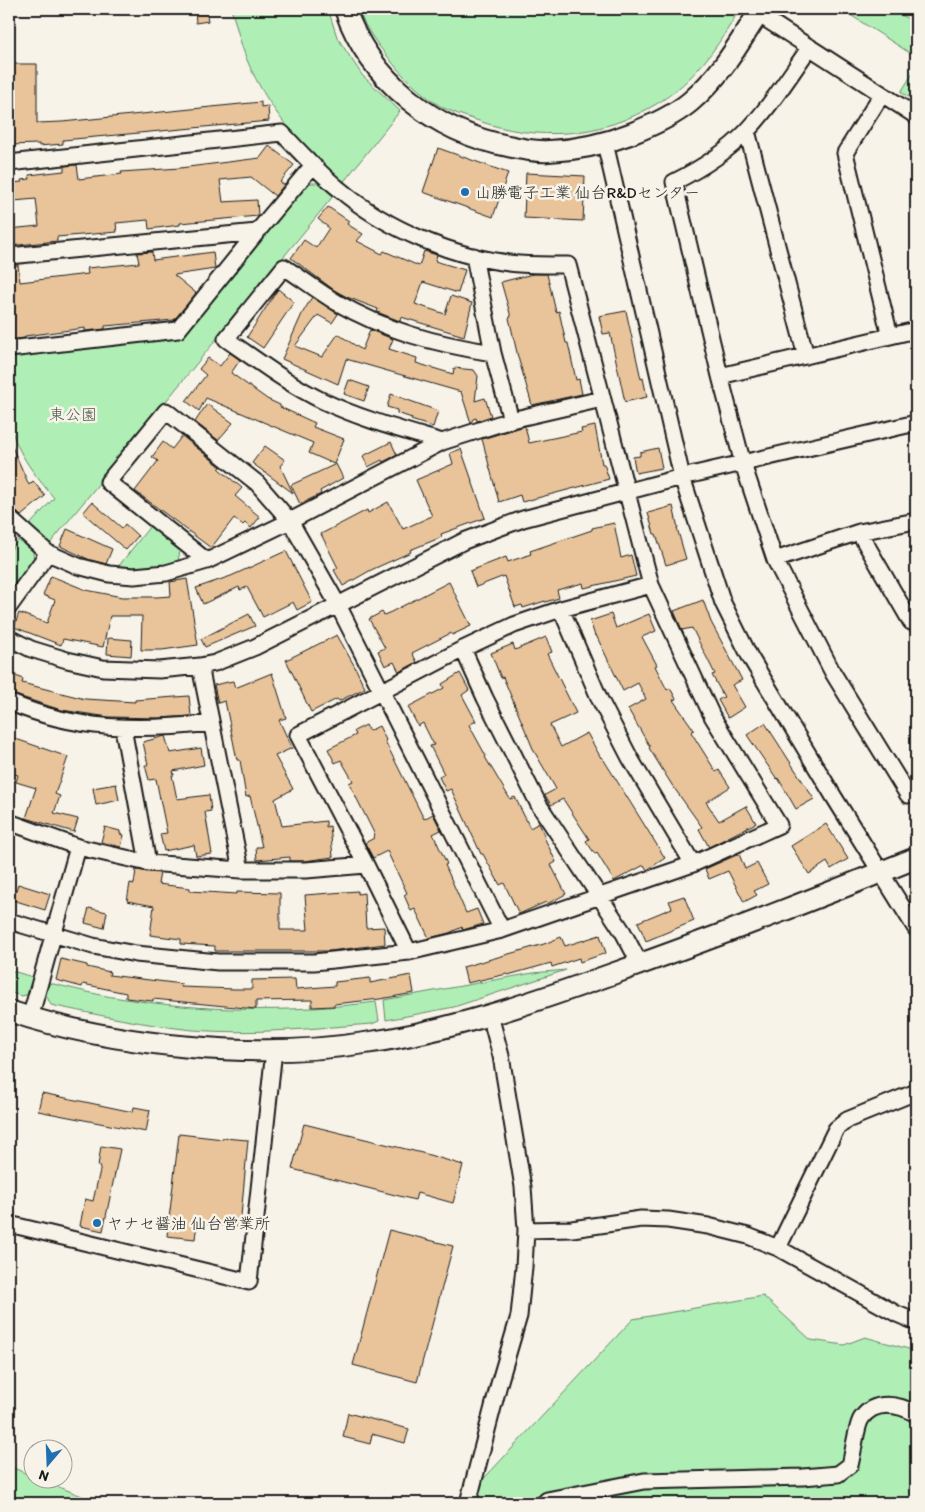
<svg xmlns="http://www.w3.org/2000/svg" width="925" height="1512" font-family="Itim,'Klee One',sans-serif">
	<rect width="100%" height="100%" fill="#f7f3e8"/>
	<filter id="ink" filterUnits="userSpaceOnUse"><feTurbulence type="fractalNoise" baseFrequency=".02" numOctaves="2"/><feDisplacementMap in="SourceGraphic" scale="10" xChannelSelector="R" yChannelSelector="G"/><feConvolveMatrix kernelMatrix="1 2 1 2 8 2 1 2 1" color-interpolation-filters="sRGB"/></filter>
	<g filter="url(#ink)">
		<path fill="#afefb6" stroke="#668669" d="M231 9H328L337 37 362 75 400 111 342 184C303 148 268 110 247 60 240 44 237 26 231 9Z
			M358 9H737L739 10C718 47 694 81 658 103 601 138 537 142 476 120 464 116 451 112 440 106 420 93 402 76 388 57 376 43 364 26 358 9Z
			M841 9H892L916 24V57Z
			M916 68V102L901 92Z
			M305 183H318L334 195 48 546 27 528 54 498C34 474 14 450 9 418 6 401 9 375 9 357L181 337Z
			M150 526 180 550 178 562 149 567H118Z
			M18 540 33 551 34 563 9 594V552Z
			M9 970 36 978 31 994 21 996 9 992Z
			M566 970 454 1007 386 1020 384 1000 533 973Z
			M49 983C72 988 96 995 119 998 205 1012 290 1013 376 1002L379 1021 372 1024C313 1028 253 1035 193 1030 145 1025 98 1015 51 1005L46 995Z
			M763 1296 811 1340 844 1345 865 1337 916 1351V1503H461L633 1319Z
			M9 1466 32 1476V1480H41L100 1503H9Z"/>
		<path fill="#e9c49a" stroke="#1c1c1c" d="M195 9H206L208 21 196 23Z
			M9 64H37V123L62 122 261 102V107L268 106 269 121 63 140V144L39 146V144L9 145Z
			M269 146 294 165 280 182 284 185 275 196 251 177 220 180 223 202 257 200 258 216 180 223V225L149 229 148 220 116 223 117 232 57 237V241L9 246V229L39 226 36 199 14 201 12 183 22 182 21 180 30 179 29 175 64 171V166L77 165 79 179 122 174 121 172 180 168 260 158Z
			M438 148 508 173 493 217 423 192Z
			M526 173 585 176 583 221 524 218Z
			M328 207 349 221 347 224 363 234 357 241 382 254 384 251 419 266 424 251 437 255 435 261 465 270 458 293 423 282 415 304 445 314 451 296 472 303 464 336 401 317 400 321 377 312 378 309 347 297 334 290 291 258 304 240 316 248 329 228 318 219Z
			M152 252 153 260 213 252 215 269 174 275 196 293 174 320 105 326V329L85 331V328L25 336V338L9 340V265H18L20 282 88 274 87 268 139 263 137 253Z
			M533 274H547L556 312 559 311 566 343H568L576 380 579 379 582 394 532 405 518 357 509 318 511 317 501 282Z
			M278 289 294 302 263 348 247 337Z
			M312 297 338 314 332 323 318 315 295 346 322 357 338 334 362 350 370 330 393 339 389 349 417 358 416 363 453 374 454 368 474 370 478 376 475 401 485 398 491 416 477 421 476 418 473 419 471 423 461 392 346 359 338 384 282 359 302 314Z
			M626 311 641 379 643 378 647 397 625 402 610 333 603 334 599 316Z
			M230 353 240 360 231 373 267 399 280 405V407L315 423 313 427 344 439 334 464 309 453 313 443 206 398 199 411 186 401 206 375 199 369 208 358 220 366Z
			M349 380 369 387 364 401 344 394Z
			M391 394 438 411 433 427 411 420 412 418 397 413V410L387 407Z
			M207 404 233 423 218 440 195 422Z
			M525 426 529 443 582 432 581 429 595 426 602 464H604L609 479 522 502 520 495 499 502 482 439Z
			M182 436 221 467 219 469 242 488 235 496 260 517 251 528 245 523 243 525 234 518 211 548 135 491 158 461 152 457 163 442 172 449Z
			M9 440 29 485 33 481 45 496 21 516 9 504Z
			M391 442 397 455 383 462 382 460 368 467 363 456Z
			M265 446 285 460 280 466 293 493 252 463Z
			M658 448 662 468 636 473 633 457 640 456V452Z
			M461 449 485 518 441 534 442 537 410 550 411 552 371 570 343 586 334 570 338 568 321 534 367 510 368 513 388 502 403 529 432 516 416 480 453 464 450 453Z
			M336 464 343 478 320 491 321 494 300 504 291 485Z
			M92 502 122 528 125 524 138 536 126 550 83 513Z
			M673 506 678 528H677L686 559 666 565 656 534H654L648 513Z
			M614 523 621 558 631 555 636 576 584 588 583 583 557 590 559 598 545 602V601L523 608 522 605 515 607 504 576 476 587 470 571 506 557 508 562 531 554 530 551 592 530V528Z
			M67 529 112 549 106 564 90 560 60 546Z
			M286 551 312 602 297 610 293 602 263 617 247 587 240 590 239 587 203 604 196 588 231 576Z
			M51 576 86 590 122 597H157L171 596 170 582 187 579 198 645 162 650H141L142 616H110L103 647 63 639 61 645 14 627 19 613 47 623 55 600 43 595Z
			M449 582 471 626 452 635 451 633 412 653 417 662 399 672 394 662 385 666 378 651 385 648 369 619 382 612 384 615 391 612Z
			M703 600 711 622 742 680 732 685 745 707 728 718 718 700 724 697 712 675 715 674 692 628 682 630 674 611Z
			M249 614 255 626 205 647 201 639Z
			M611 614 616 628 649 614 656 631 642 637 657 665 655 666 667 690 670 688 676 699 673 700 694 730 691 732 716 772 719 770 730 787 706 802 719 821 746 806 756 823 709 847 699 829 702 827 672 785 649 748 650 747 628 709 646 699 638 683 623 691 596 635 595 636 590 621Z
			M337 635 355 667 365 688 339 701 337 699 311 712 286 660Z
			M546 637 552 652 547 654 576 713 550 725 561 747 587 733 601 758 602 757 665 858 647 870 644 865 614 881 597 853 595 854 586 841 589 839 563 799 551 805 545 795 556 789 534 751 503 677 501 678 491 653 513 644 515 650Z
			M108 638 132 640 131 656 107 654Z
			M9 673 23 679 22 683 85 699 135 702V700L189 696 191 716 159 718 109 717 61 710 9 693Z
			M272 673 286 718 279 720 292 748 275 756 293 789 275 799 282 826 326 821V827L330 826 333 857 304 861H290V857L257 860 256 847H262L250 796 246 797 240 760H237L225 701 218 703 214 685 233 681 235 688Z
			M460 673 469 690 462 695 476 721 469 725 486 756 485 757 510 799 515 797 530 828 539 823 545 837H544L556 862 551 865 566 894 547 904 546 902 519 914 504 883 500 885 483 854H481L451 789 446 791 439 777 444 774 430 746 434 745 423 723 418 726 408 707 444 688 442 684Z
			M765 723 814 799 796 809 778 778 777 779 747 735Z
			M366 725 369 731 379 726 386 740 385 741 424 819 433 814 441 830 433 834 447 864 445 865 466 913 477 909 483 924 463 930 462 927 449 933 429 938 415 909 411 911 404 895 407 893 387 851 373 858 365 843 374 838 373 836 375 835 349 783 353 781 341 760 335 763 328 749 356 735 354 731Z
			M165 736 170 753 201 748 204 765 173 771 174 775H172L177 799 209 795 211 811 205 812 212 854 196 856 194 845 164 851 160 834 167 833 156 779 149 780 145 765H148L143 742Z
			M13 738 68 757 55 794 60 796 54 813 78 819 74 832 26 818 36 788 16 782 18 775 9 772 12 758 9 757V748Z
			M116 784 119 800 96 805 93 788Z
			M826 824 848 859 831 869 827 862 809 874 791 846Z
			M105 827 120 831V834L124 835 121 847 101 842Z
			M739 854 745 869 757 863 768 884 754 891 757 895 744 902 728 871 709 879 705 869Z
			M136 870 160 873 158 884 190 888V891L237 894V892L280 893V930H308L305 895 358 891V894L364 893 366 928 384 927 385 944 330 951H215V946L181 944V939L150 935 154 906 127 901 130 883 134 884Z
			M18 884 50 894 45 910 13 900Z
			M684 896 694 921 646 941 638 922 672 908 669 901Z
			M89 908 107 912 104 928 85 923Z
			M600 935 606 953 580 962 579 958 552 967 551 963 508 975 507 974 467 983 463 967 544 944 561 937 565 946Z
			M61 959 87 965V967L110 972 109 975 182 984 181 987 235 989H252V980L295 979 296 989 335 986V982L370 978V983L411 975 414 993 380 999 334 1004V1006L312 1007V1000L256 1001V1009L153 999V1001L126 998V993L83 984 82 987 56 980Z
			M42 1093 133 1112 134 1107 150 1110 146 1132 38 1111Z
			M304 1124 426 1154 463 1165 453 1203 417 1193 415 1200 292 1169Z
			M179 1134 223 1139V1138L248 1140 240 1227 197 1223 195 1239 167 1236Z
			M101 1146 120 1149 103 1231 80 1226 85 1199 93 1201 101 1166H98Z
			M389 1230 453 1246 417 1382 353 1365Z
			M348 1413 409 1429 405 1443 372 1434 370 1444 343 1437Z"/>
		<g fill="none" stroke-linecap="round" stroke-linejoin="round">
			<defs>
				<path id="street" d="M758 14 916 116
					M810 47C790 75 771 106 747 131 726 153 700 169 674 182L720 376 916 330
					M882 94 845 153 890 336
					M747 131 806 356
					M605 143 682 477 723 603 750 657 834 797 916 929
					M9 163 282 133C300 152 318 172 339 189 386 229 456 259 519 264 535 265 552 265 568 265L651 585 712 716 779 825 693 864 502 930 409 952 314 962H218L136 954 93 946 9 921
					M9 256 257 232
					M474 256 493 353 511 420
					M9 349 178 330 257 232 313 165
					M720 376 743 464 775 560 833 673 908 795 916 790
					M442 442C402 430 361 419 323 401 288 384 258 361 226 339L284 267C301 278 318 291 336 302 386 331 436 344 493 353
					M9 518 48 553 78 566 109 574 134 576 166 573 207 561 290 521 442 442 511 420 602 399
					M859 532 916 521
					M775 560 859 532 911 622 916 620
					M207 561 108 482 166 411 257 483 290 521 338 605 502 930
					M9 607 48 553
					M561 609 600 700 630 758 693 864
					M9 638 31 649 67 660 103 668 159 670 200 666 215 663 255 647 464 541 523 519 682 477 916 423
					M463 649 485 698 539 805 623 932 640 964
					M200 666 241 870
					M9 702C75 731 141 731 211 723
					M123 728 148 863
					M9 822 78 847 148 863 241 870H306L366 865
					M409 952 366 865 298 735 463 649 514 625 561 609 651 585
					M30 1018 78 847
					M9 1224 249 1282 274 1050
					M526 1230 572 1229 641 1219 668 1220 708 1226 748 1236 778 1248 897 1314 916 1322
					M778 1248 836 1129 847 1120 916 1092
					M468 1503 499 1384 519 1316 524 1267 526 1230 523 1187 501 1056 490 1015
					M544 1503 547 1500 644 1481 803 1477 838 1474 850 1465C853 1455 856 1427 861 1419 874 1399 899 1404 916 1414"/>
				<path id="secondary" d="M345 9C370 81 435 132 508 146 521 149 536 152 549 151 577 150 604 144 630 134 651 126 673 116 690 102 722 75 739 43 761 9
					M9 1011C113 1046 256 1060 365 1043 451 1031 534 1002 615 973 717 937 817 898 916 858"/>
			</defs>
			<use href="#street" stroke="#1c1c1c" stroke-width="19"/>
			<use href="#secondary" stroke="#1c1c1c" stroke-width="24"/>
			<use href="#street" stroke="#f7f3e8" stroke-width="15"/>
			<use href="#secondary" stroke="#f7f3e8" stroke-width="20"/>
		</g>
	</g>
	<g fill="#1f6fb2" stroke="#f7f3e8" stroke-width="2">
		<circle cx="465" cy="192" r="5"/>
		<circle cx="97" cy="1223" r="5"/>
	</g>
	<g text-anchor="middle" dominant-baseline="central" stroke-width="5" stroke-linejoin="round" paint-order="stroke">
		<g font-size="16" fill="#1c1c1c" stroke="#f7f3e8" text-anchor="start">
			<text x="475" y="192">山勝電子工業 仙台R&amp;Dセンター</text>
			<text x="107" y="1223">ヤナセ醤油 仙台営業所</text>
		</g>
		<g font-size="16" fill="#485b4a" stroke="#f7f3e8">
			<text x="73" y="414">東公園</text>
		</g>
	</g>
	<rect width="925" height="1512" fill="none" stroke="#f7f3e8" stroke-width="30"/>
	<rect x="15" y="15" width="895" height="1482" fill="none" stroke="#1c1c1c" stroke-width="2" filter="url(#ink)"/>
	<g transform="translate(48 1464) rotate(199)"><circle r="24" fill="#f7f3e8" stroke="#9f9d96"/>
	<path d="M0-4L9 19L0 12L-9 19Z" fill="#1f6fb2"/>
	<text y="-8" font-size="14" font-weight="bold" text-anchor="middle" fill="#1c1c1c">N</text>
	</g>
</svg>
